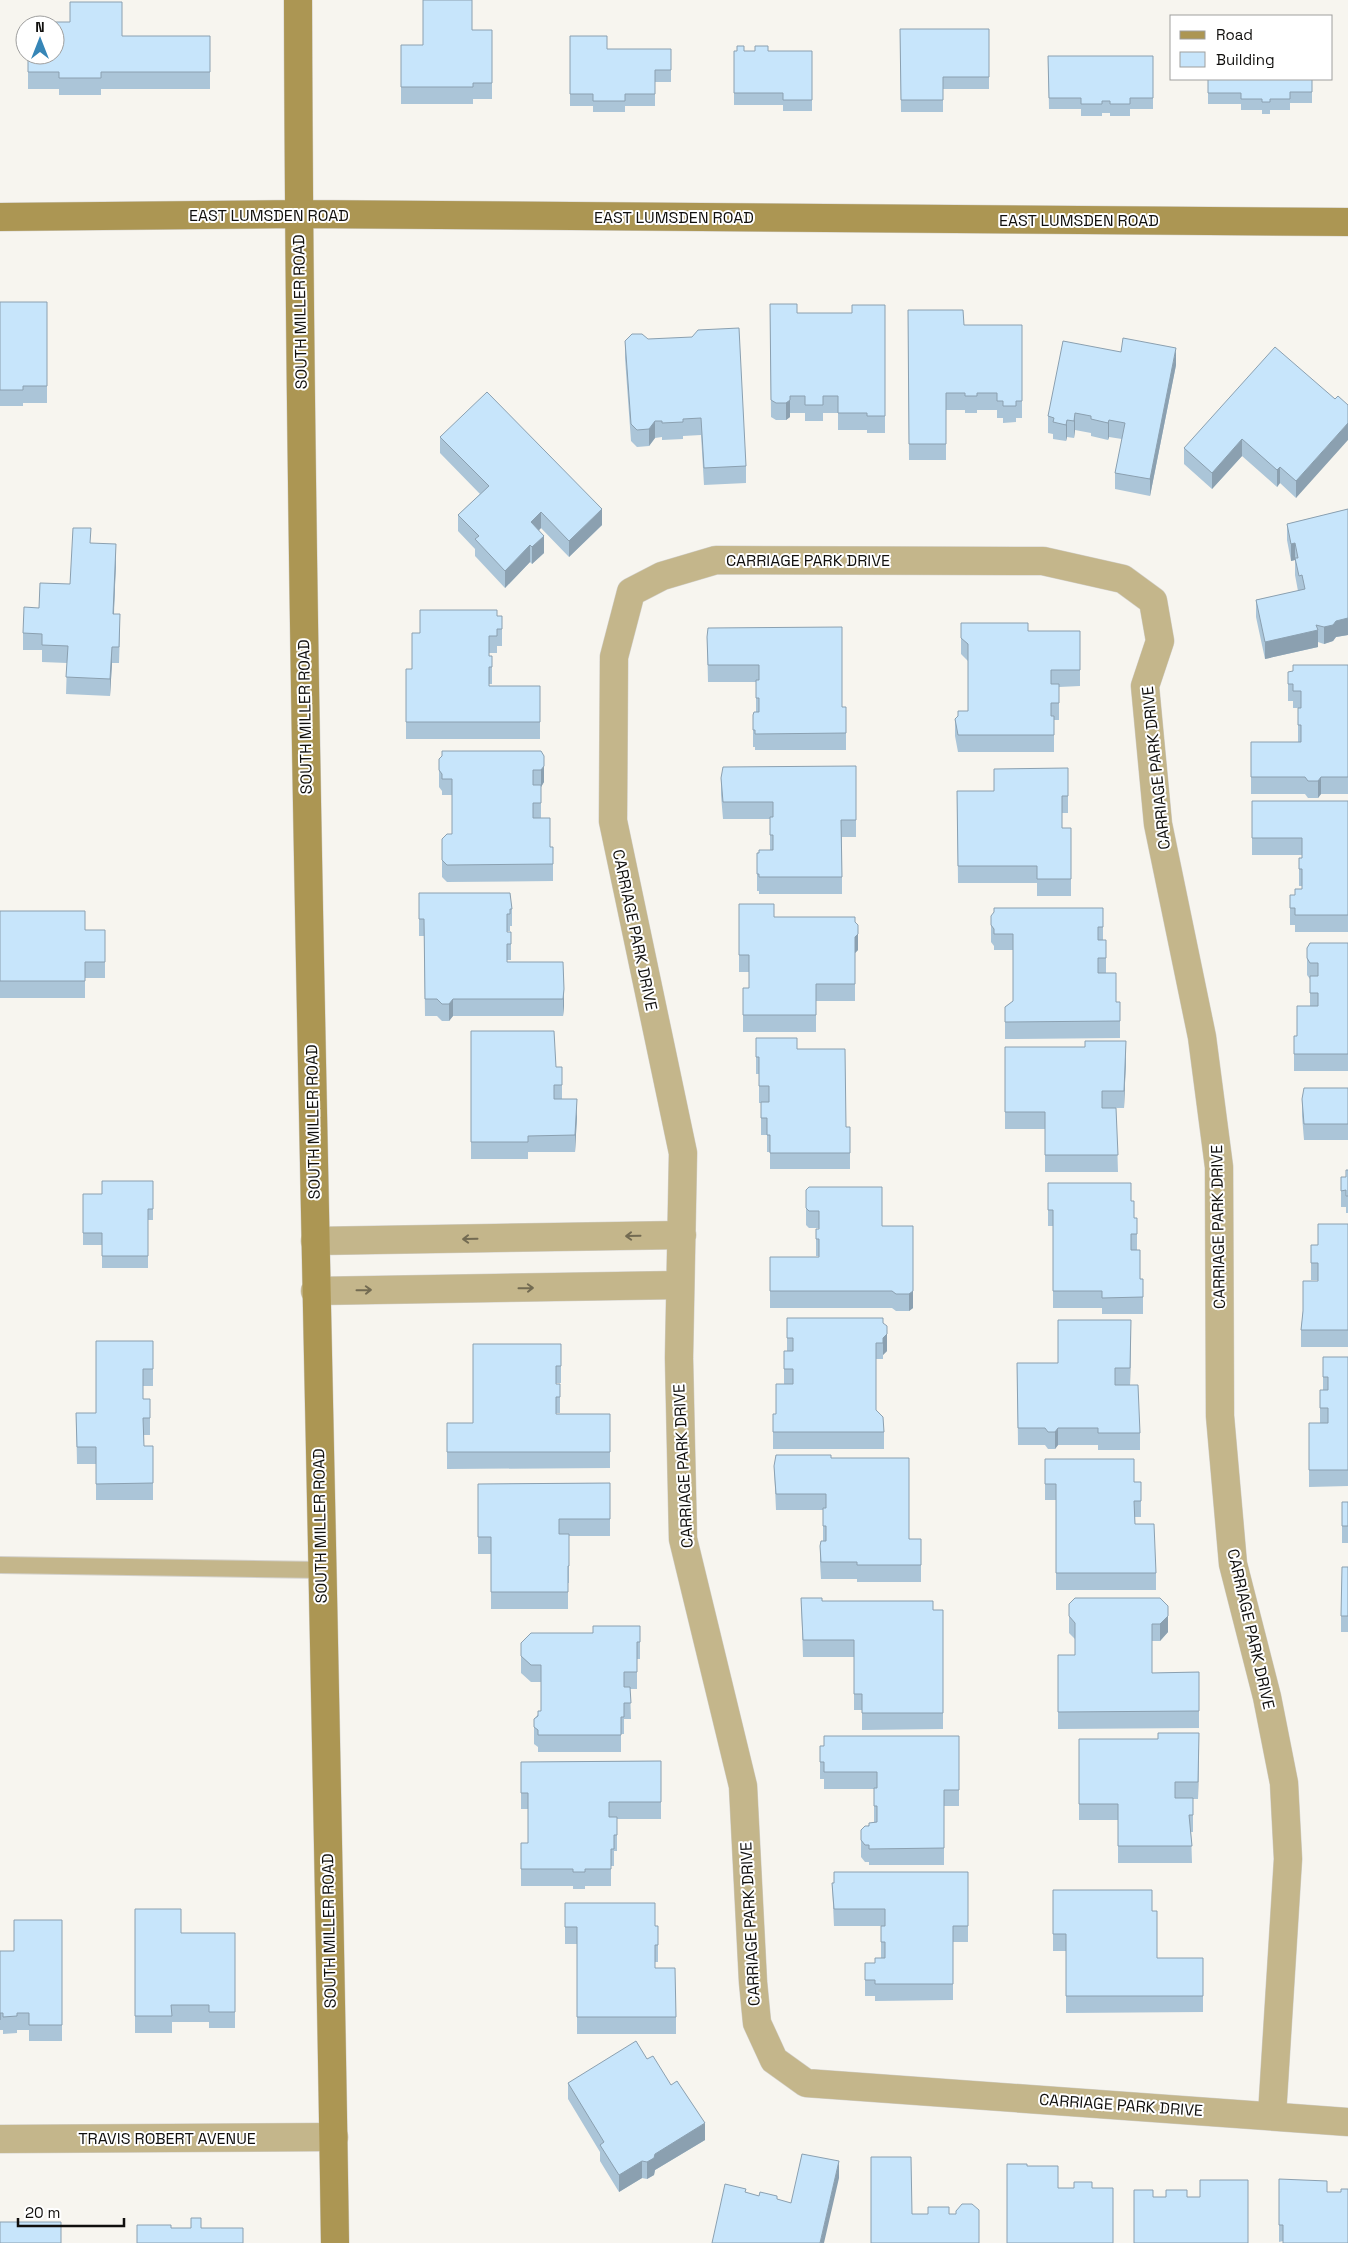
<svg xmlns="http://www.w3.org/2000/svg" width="1348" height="2243" font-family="'Space Grotesk',sans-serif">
	<rect width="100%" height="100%" fill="#f7f5ef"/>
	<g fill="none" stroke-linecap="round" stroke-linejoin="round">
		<defs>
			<path id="lane" d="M0 1565 321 1570"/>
			<path id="street" d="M315 1241 682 1235
				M315 1291 680 1285
				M1272 2115 1288 1859 1284 1783 1267 1697 1233 1564 1220 1416 1219 1167 1202 1037 1158 824 1145 686 1160 641 1153 601 1123 579 1043 561 716 560 662 576 631 592 614 657 613 821 683 1153 679 1358 683 1539 743 1786 753 1982 757 2023 774 2060 806 2083 1348 2122
				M0 2139 334 2137"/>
			<path id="secondary" d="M298 0C300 748 324 1495 335 2243
				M0 217 298 214 1348 222"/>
		</defs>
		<use href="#lane" stroke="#d2d0cb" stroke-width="18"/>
		<use href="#street" stroke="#d2d0cb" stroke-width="29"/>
		<use href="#secondary" stroke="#d2d0cb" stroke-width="29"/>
		<use href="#lane" stroke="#c4b68b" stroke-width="16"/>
		<use href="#street" stroke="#c4b68b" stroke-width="28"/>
		<use href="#secondary" stroke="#ac9653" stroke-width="28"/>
	</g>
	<path fill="#abc5d8" d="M900 29H989V89H943V112H901Z
		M472 30H492V99H473V104H401V45H423Z
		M122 36H210V89H101V95H59V89H28V55Z
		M570 36 607 49H671V82H655V106H625V112H593V106H570Z
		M734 51H812V111H783V105H734Z
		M1048 56H1153V109H1130V116H1110V113H1102V116H1081V109H1049Z
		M1208 79H1312V103H1290V110H1270V114H1262V110H1241V104H1208Z
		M0 302H47V403H23V406H0Z
		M770 304 797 313H852L885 305V433H867V430H838V413H823V421H805V413H790V417L786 420H776L771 417Z
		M908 310 964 325H1022V418H1016V422L1003 423V418H997V410H977V413H965V410H946V460H909Z
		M632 334 746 466V483L704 485 701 435 683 436V439L662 440V437L655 438 649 446 637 447 631 441 625 358V341Z
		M1176 365 1150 496 1115 489V473L1122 439 1109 437 1108 440 1091 436V433L1075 430 1074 438 1067 437 1066 441 1053 439V434L1048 433V416Z
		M1335 399 1296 498 1280 483 1277 487 1242 456 1212 489 1184 464V448Z
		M440 437 602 525 569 557 541 528 539 530 544 553 532 564 530 562 505 588 475 556V549L458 531V515L480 494 440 453Z
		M1348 509V635L1336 637 1333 641 1324 644 1318 642V647L1265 659 1256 617V600L1298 591 1295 575V560L1291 561 1287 540V524Z
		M91 543 116 561 114 614 120 631 119 663H112L110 696 66 694 67 663 42 662V650H23V633L39 608 70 584Z
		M502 616V646H497V653H489V656H492V684H489V686H540V739H406V669H412L420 633Z
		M961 623 1028 631H1080V686L1059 687V720H1054V752H958L955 736V719L968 711V661L961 654Z
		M707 637 842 707H846V750H755V747H753V715L756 712V682H708Z
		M1348 665V794H1321L1318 798H1308L1305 794H1251V742H1298V708H1293V701H1288V672Z
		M541 751 544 782 541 787V818L550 847H553V881L447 882 442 877V839L452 834V795H442V791L439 787V759Z
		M856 766V837H842V894H759V891H757V853L770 850V819H723L721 795V778Z
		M1068 768V813H1062V828H1071V896H1037V883H958L957 791H994Z
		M1252 801H1348V932H1295V925H1290V895H1295L1302 889V886H1299V858H1302V855H1252Z
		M419 893 512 909V926H510V931H507V932H511V960H507V962H563L564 1006 563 1016H453L449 1021H442L437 1016H425L424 936H419Z
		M739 904 774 917 855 922 858 950 855 953V1001H816V1032H743V988H749V972H739Z
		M1103 908V940H1106V973L1116 1002H1120V1038L1005 1039V1007L1013 1001V950H994V946L991 942V916Z
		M0 911 85 930H105V978H85V998H0Z
		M1348 943V1071H1294V1036H1297L1310 1006V979L1307 975V948Z
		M471 1031 556 1067H562V1099L577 1116 575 1152H528V1159H471Z
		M756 1038 797 1049 846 1127H850V1169H770V1152H767V1135H761V1103H759V1074H756Z
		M1005 1047 1126 1058 1124 1108H1116L1118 1172H1045V1129H1005Z
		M1348 1088V1140H1304L1302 1116V1099Z
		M1348 1170V1213H1346V1207H1341V1177H1346Z
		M153 1181V1220H148V1268H102V1245H83V1194H102Z
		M1048 1183 1131 1201 1134 1218H1137V1250L1140 1279H1143V1314H1102V1308H1053V1226H1048Z
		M806 1190 882 1226H913V1308L909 1311H896L892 1308H770V1257H819V1256H816V1229H819V1228H809L806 1225Z
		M1348 1224V1347H1301V1330L1303 1311 1318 1281V1280H1311V1245H1318Z
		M787 1318 883 1323 887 1351 883 1355V1359H876V1410L884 1432V1449H773V1414H776L784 1384V1351H787Z
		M1131 1336 1130 1385 1140 1433V1450H1098V1445H1058L1055 1449H1048L1045 1445H1018L1017 1363H1058Z
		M153 1341V1386H143V1399H150V1435H144V1446H153V1500H96V1464H77L76 1413H96Z
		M561 1344V1383H556V1384H560V1413H556V1414H610V1468L447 1469V1423H473Z
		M1323 1357H1348V1486L1309 1487V1423H1320V1390H1323Z
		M831 1458 909 1539H921V1582H857V1579H821L820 1562V1546L823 1541V1510H776L774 1466Z
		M1045 1459 1134 1482H1141V1517H1135V1524L1156 1573V1590H1056V1500H1045Z
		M610 1483V1536H569V1583H568V1609H491V1554H478V1484Z
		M1342 1502H1348V1543H1342Z
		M1348 1567V1632H1341V1616Z
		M801 1598 822 1601 933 1610H943V1729L862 1730V1710H854V1657H803Z
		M1160 1598 1168 1632 1160 1641H1152V1673L1199 1672V1728L1058 1729V1655H1075V1639L1069 1633V1604Z
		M640 1626V1659H637V1689H630L631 1719H624V1734H621V1752H538V1747L534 1744V1719L541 1711V1682H531L521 1673V1643Z
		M959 1736V1806H944V1865H869V1862H865L861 1857V1830L874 1822V1789H824V1779H820V1746Z
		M1079 1739 1199 1750 1198 1799H1193V1832H1191L1192 1863H1118V1820H1079Z
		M661 1761V1819H617V1851H614V1866H611V1886H585V1889H573V1886H521V1843H528V1809H521V1762Z
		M968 1872V1942H953V2000L875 2001V1996H865V1963H875L881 1958V1926H834L832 1883Z
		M1053 1890 1152 1911 1157 1958H1203V2012L1066 2013V1951H1053Z
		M565 1903 655 1926H658V1962H655V1968L676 2017V2034H577V1944H565Z
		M135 1909 181 1933H235V2028H209V2022H172V2033H135Z
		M62 1920V2041H29V2030H17V2033L3 2034V2030H0V2037V1951H14Z
		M647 2059 705 2140 655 2170 654 2175 647 2179 642 2178 619 2192 600 2161V2152L568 2099V2083Z
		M1279 2179 1327 2192H1341L1283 2241 1279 2242Z"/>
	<path fill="#8ba0b0" d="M1176 348V365L1150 496V479Z
		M790 400V417L786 420V403Z
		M1075 413V430L1074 438V421Z
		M1067 420V437L1066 441V425Z
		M1109 420V437L1108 440V423Z
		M655 421V438L649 446V429Z
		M1348 423V440L1296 498V481Z
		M1242 439V456L1212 489V473Z
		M1280 467V483L1277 487V470Z
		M602 509V525L569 557V541Z
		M541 512V528L531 538V522Z
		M544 536V553L532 564V547Z
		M1295 543V560L1291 561V544Z
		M116 544V561L113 631V614Z
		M530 545V562L505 588V571Z
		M1348 618V635L1336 637 1333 641 1324 644V627L1336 621Z
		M1318 630V647L1265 659V642Z
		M112 647V663L110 696V679Z
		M544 766V782L541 787V770Z
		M1321 777V794L1318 798V781Z
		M858 934V950L855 953V937Z
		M564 989V1006L563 1016V999Z
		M453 999V1016L449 1021V1004Z
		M1126 1041V1058L1124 1108V1091Z
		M577 1099V1116L575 1152V1135Z
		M913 1291V1308L909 1311V1294Z
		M1131 1320V1336L1130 1385V1368Z
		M887 1334V1351L883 1355V1338Z
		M1058 1428V1445L1055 1449V1432Z
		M1168 1616V1632L1160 1641V1624Z
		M1199 1733V1750L1198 1799V1782Z
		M705 2123V2140L655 2170 654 2175 647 2179V2162L655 2154Z
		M642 2161V2178L619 2192V2175Z
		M839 2161V2178L824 2243H820Z"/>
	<path fill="#c7e5fb" stroke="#8ba0b0" d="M423 0H472V30H492V83H473V87H401V45H423Z
		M70 2H122V36H210V72H101V78H59V72H28V55H55V25H28V22H70Z
		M900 29H989V77H943V100H901Z
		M570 36H607V49H671V70H655V94H625V101H593V94H570Z
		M737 46H744V51H755V46H768V51H812V100H783V93H734V51H737Z
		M1048 56H1153V98H1130V104H1110V101H1102V104H1081V98H1049Z
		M1208 79H1312V92H1290V99H1270V102H1262V99H1241V93H1208Z
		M0 302H47V386H23V390H0Z
		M770 304H797V313H852V305H885V416H867V413H838V396H823V405H805V396H790V400L786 403H776L771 400Z
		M908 310H963L964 325H1022V401H1016V406H1003V401H997V393H977V396H965V393H946V444H909Z
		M739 328 746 466 704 468 701 418 683 419V422L662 423V421H655L649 429 637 430 631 424 625 341 632 334H642L648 339 692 337 698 330Z
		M1123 338 1176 348 1150 479 1115 473 1125 423 1109 420 1108 423 1091 419V416L1075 413 1074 421 1067 420 1066 425 1053 422 1054 418 1048 416 1063 341 1121 352Z
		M1275 347 1335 399 1338 396 1348 405V423L1296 481 1280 467 1277 470 1242 439 1212 473 1184 448Z
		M487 392 602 509 569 541 541 512 531 522 544 536 532 547 530 545 505 571 475 539 479 536 458 515 489 486 440 437Z
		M1348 509V618L1336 621 1333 625 1324 627 1316 625 1318 630 1265 642 1256 600 1305 589 1302 575 1299 576 1295 558H1298L1295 543 1291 544 1287 524Z
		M73 528H91L90 543 116 544 113 614H120L119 647H112L110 679 66 677 68 646 42 645V634L23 633 24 607 39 608 40 583 70 584Z
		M420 610H497V616H502V629H497V636H489V656H492V667H489V686H540V722H406V669H412V633H420Z
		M961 623H1028V631H1080V670H1051V684H1059V703H1051V716H1054V735H958L955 719 958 716V711H968V644L961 638Z
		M842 627V707H846V733L755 734V730H753V715L754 712H759V698H756V680H759V665H708L707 637 708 628Z
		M1293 665H1348V777H1321L1318 781H1308L1305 777H1251V742H1301V725H1298V708H1301V691H1293V684H1288V672L1293 671Z
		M442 751H541L544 756V766L541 770H533V785H541V803H533V818H550V847H553V864L447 865 442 860V839L447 834H452V779H442V774L439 770V759L442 756Z
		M856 766V820H841L842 877H759V874H757V853H759V850H773V835H770V817H773V802H723L721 778 723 767Z
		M1068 768V796H1062V828H1071V879H1037V866H958L957 791H994V769Z
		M1252 801H1348V915H1295V908H1290V895H1295V889H1302V869H1299V858H1302V838H1252Z
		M419 893H510L512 909H510V914H507V932H511V944H507V962H563L564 989 563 999H453L449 1004H442L437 999H425L424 919H419Z
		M739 904H774V917H855V922L858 925V934L855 937V984H816V1015H743V988H749V955H739Z
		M994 908H1103V927H1098V940H1106V958H1098V973H1116V1002H1120V1021L1005 1022V1007L1013 1001V934H994V929L991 925V916L994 912Z
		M0 911H85V930H105V962H85V981H0Z
		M1310 943H1348V1054H1294V1036H1297V1006H1318V993H1310V976H1318V963H1310L1307 958V948Z
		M471 1031H554L556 1067H562V1085H554V1099H577L575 1135 528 1136V1142H471Z
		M756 1038H797V1049H845L846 1127H850V1153H770V1135H767V1118H761V1102H769V1086H759V1057H756Z
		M1085 1041H1126L1124 1091H1102V1108H1116L1118 1155H1045V1112H1005V1047H1085Z
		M1304 1088H1348V1124H1304L1302 1099Z
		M1346 1170H1348V1196H1346V1190L1341 1191V1177H1346Z
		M102 1181H153V1209H148V1256H102V1233H83V1194H102Z
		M1048 1183H1131V1201H1134V1218H1137V1234H1131V1250H1140V1279H1143V1297L1102 1298V1291H1053V1210H1048Z
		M809 1187H882V1226H913V1291L909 1294H896L892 1291H770V1257H819V1239H816V1229H819V1211H809L806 1208V1190Z
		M1318 1224H1348V1330H1301L1303 1311V1281H1318V1263H1311V1245H1318Z
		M787 1318H883V1323L887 1326V1334L883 1338V1343H876V1410L883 1417 884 1432H773V1414H776V1384H793V1369H784V1351H793V1338H787Z
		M1058 1320H1131L1130 1368H1115V1385H1138L1140 1433H1098V1428H1058L1055 1432H1048L1045 1428H1018L1017 1363H1058Z
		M96 1341H153V1369H143V1399H150V1418H143L144 1446H153V1483L96 1484V1447H77L76 1413H96Z
		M473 1344H561V1366H556V1384H560V1397H556V1414H610V1452H447V1423H473Z
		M1323 1357H1348V1470H1309V1423H1328V1408H1320V1390H1328V1377H1323Z
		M776 1455H831V1458H909V1539H921V1565H857V1562H821L820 1546 821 1541H826V1526H823V1508H826V1494H776L774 1466Z
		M1045 1459H1134V1482H1141V1501H1134L1135 1524H1154L1156 1573H1056V1484H1045Z
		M610 1483V1519H559V1534H569V1566H568V1592H491V1537H478V1484Z
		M1342 1502H1348V1526H1342Z
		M1342 1567H1348V1616H1341Z
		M801 1598H822V1601H933V1610H943V1713H862V1694H854V1640H803Z
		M1075 1598H1160L1168 1606V1616L1160 1624H1152V1673L1199 1672V1711L1058 1712V1655H1075V1623L1069 1616V1604Z
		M593 1626H640V1642H637V1672H624V1687H630L631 1703H624V1717H621V1735H538V1730L534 1727V1719L538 1716V1711H541V1665H531L521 1656V1643L531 1633H593Z
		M1158 1733H1199L1198 1782H1175V1798H1193V1815H1189L1192 1846H1118V1804H1079V1739H1158Z
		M824 1736H959V1790H944V1848L869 1849V1845H865L861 1840V1830L865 1826H869V1823L877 1822V1806H874V1788H877V1772H824V1762H820V1746H824Z
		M661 1761V1802H609V1817H617V1835H614V1849H611V1869H585V1872H573V1869H521V1843H528V1793H521V1762Z
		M834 1872H968V1926H953V1984H875V1980H865V1963H875V1958H885V1942H881V1926H885V1909H834L832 1883H834Z
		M1053 1890H1152V1911H1157V1958H1203V1996H1066V1934H1053Z
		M565 1903H655V1926H658V1945H655V1968H675L676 2017H577V1927H565Z
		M135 1909H181V1933H235V2012H209V2005H171L172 2016H135Z
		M14 1920H62V2025H29V2013H17V2016L3 2017V2013H0V2020V1951H14Z
		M636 2041 647 2059 653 2056 671 2085 677 2081 705 2123 655 2154 654 2158 647 2162 642 2161 619 2175 600 2145 604 2142 568 2083Z
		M802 2154 839 2161 820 2243H712L725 2184 746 2189 745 2192 759 2196 760 2192 777 2196V2199L791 2203Z
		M871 2157H911L912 2214H928V2207H949V2214H956V2211L962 2204H972L979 2210V2243H871Z
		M1007 2164H1027V2166H1058V2188H1074V2182H1092V2188H1113V2243H1007Z
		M1279 2179 1327 2181V2192H1341V2189H1348V2243H1283V2225H1279Z
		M1200 2180H1248V2243H1134V2190H1153V2197H1166V2190H1187V2197H1200Z
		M191 2218H201V2228H243V2243H137V2225H171V2228H191Z
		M0 2222H61V2243H0Z"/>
	<defs><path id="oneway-shaft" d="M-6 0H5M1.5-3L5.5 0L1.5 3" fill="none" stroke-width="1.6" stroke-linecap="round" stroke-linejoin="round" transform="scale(1.25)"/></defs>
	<g stroke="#736b52">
		<use href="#oneway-shaft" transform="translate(633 1236) rotate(179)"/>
		<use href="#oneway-shaft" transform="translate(470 1239) rotate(179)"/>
		<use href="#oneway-shaft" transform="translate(526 1288) rotate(-1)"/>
		<use href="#oneway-shaft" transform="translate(364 1290) rotate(-1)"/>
	</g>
	<g text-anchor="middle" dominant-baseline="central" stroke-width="4" stroke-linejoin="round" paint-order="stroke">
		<g font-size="16" fill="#100f0d" stroke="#fff">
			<text x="269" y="215">EAST LUMSDEN ROAD</text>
			<text x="674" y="217">EAST LUMSDEN ROAD</text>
			<text x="1079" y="220">EAST LUMSDEN ROAD</text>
			<text transform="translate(300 312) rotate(-91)">SOUTH MILLER ROAD</text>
			<text x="808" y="560">CARRIAGE PARK DRIVE</text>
			<text transform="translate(305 717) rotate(-91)">SOUTH MILLER ROAD</text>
			<text transform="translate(1156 768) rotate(-96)">CARRIAGE PARK DRIVE</text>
			<text transform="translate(635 930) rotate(78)">CARRIAGE PARK DRIVE</text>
			<text transform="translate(313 1122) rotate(-91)">SOUTH MILLER ROAD</text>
			<text transform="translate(1218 1227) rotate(-91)">CARRIAGE PARK DRIVE</text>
			<text transform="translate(683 1466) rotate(-93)">CARRIAGE PARK DRIVE</text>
			<text transform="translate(320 1526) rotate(-91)">SOUTH MILLER ROAD</text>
			<text transform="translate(1251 1629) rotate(77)">CARRIAGE PARK DRIVE</text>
			<text transform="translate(750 1924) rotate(-93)">CARRIAGE PARK DRIVE</text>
			<text transform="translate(329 1931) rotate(-91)">SOUTH MILLER ROAD</text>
			<text transform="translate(1121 2105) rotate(4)">CARRIAGE PARK DRIVE</text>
			<text x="167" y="2138">TRAVIS ROBERT AVENUE</text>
		</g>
	</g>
	<rect x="1170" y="15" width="162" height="65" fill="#ffffff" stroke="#9f9f9e"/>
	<rect x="1180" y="31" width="25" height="8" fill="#ac9653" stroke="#9f9f9e"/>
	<text x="1216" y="40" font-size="15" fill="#100f0d">Road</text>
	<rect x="1180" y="52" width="25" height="15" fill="#c7e5fb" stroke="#9f9f9e"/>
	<text x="1216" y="65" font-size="15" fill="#100f0d">Building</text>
	<g transform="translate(40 40)"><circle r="24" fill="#ffffff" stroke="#9f9f9e"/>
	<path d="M0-4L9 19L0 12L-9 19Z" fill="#3686b7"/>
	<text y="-8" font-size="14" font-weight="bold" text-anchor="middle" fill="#100f0d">N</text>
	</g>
	<path d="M18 2218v8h106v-8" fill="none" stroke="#100f0d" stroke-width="2.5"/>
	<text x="25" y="2218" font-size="15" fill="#100f0d" stroke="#ffffff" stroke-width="4" paint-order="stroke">20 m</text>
</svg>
